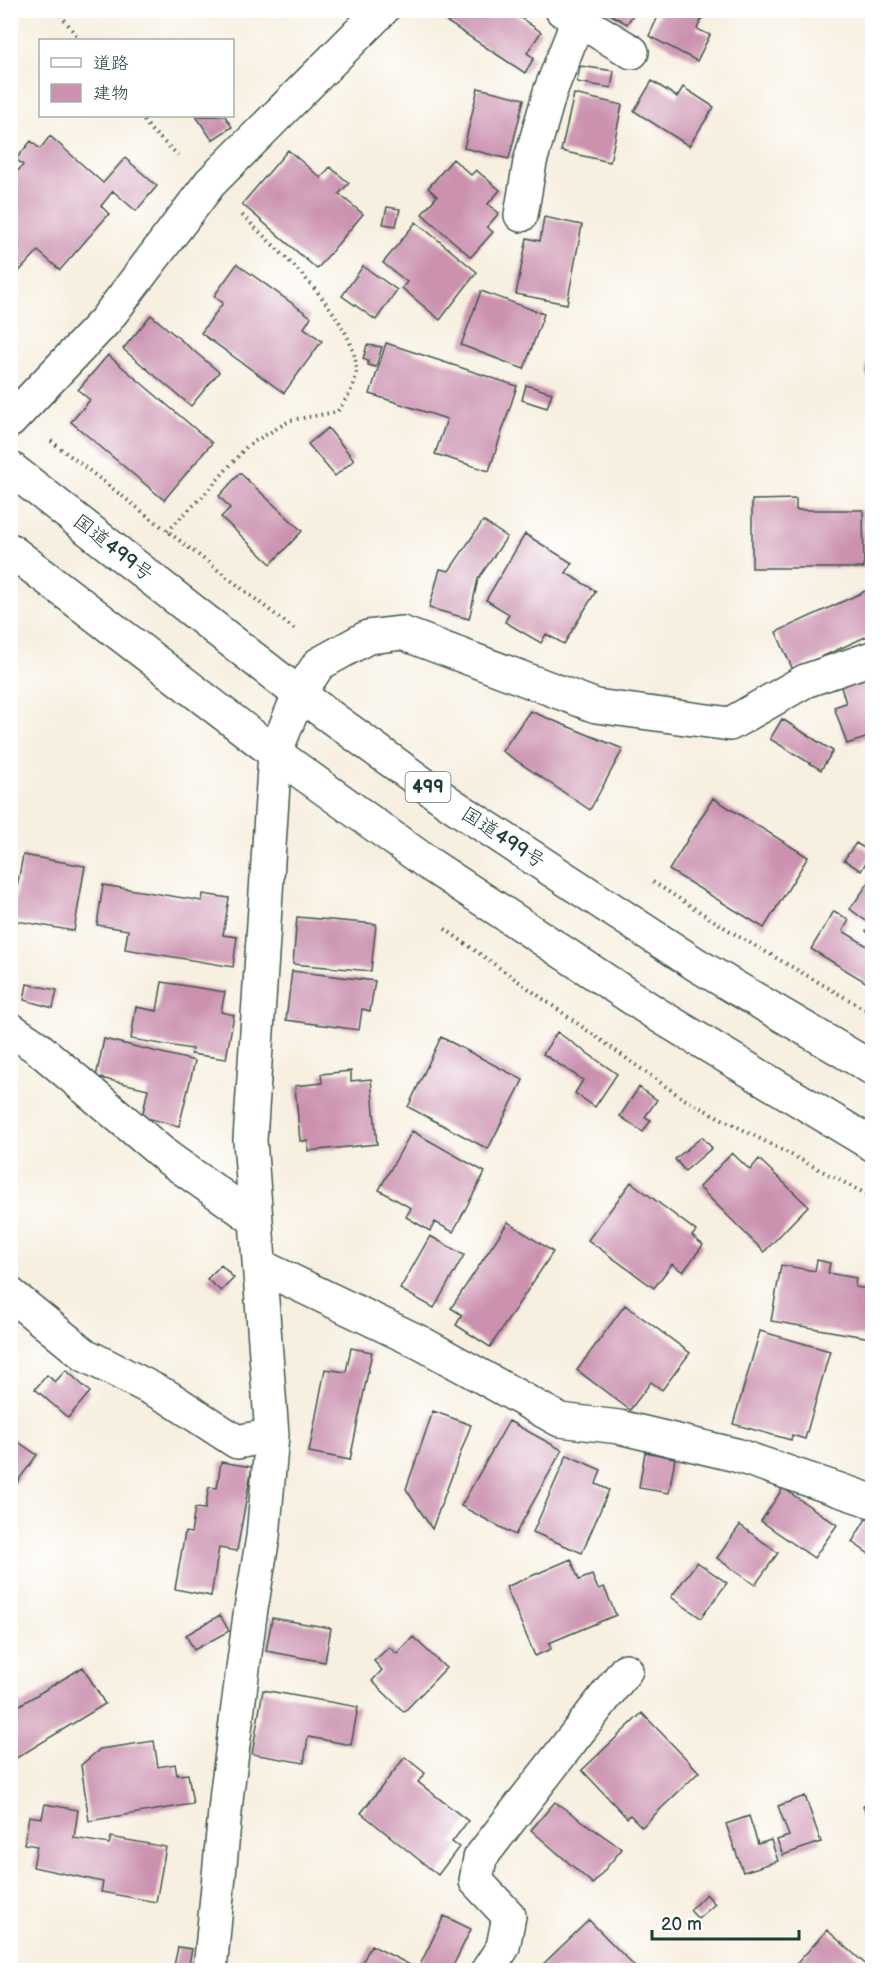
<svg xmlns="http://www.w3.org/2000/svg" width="883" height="1981" font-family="'Balsamiq Sans','Klee One',sans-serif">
	<rect width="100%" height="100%" fill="#fff"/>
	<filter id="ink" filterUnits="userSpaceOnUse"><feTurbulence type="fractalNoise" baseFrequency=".0167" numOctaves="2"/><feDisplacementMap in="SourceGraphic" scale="12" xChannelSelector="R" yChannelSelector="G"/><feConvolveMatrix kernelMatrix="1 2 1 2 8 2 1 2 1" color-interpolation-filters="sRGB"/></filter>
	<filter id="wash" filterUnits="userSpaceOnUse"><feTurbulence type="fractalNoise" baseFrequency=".008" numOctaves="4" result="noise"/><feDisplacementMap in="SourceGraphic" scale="24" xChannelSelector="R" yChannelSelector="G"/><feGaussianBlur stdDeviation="1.35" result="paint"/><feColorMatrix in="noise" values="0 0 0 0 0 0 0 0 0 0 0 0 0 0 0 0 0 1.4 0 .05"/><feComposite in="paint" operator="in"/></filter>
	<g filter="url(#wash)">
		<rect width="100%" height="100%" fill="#f7efdf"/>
		<g id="blocks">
			<path fill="#cb91af" d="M434 10H509L541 32 527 53 534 58 525 73 432 12Z
				M603 10H636L627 24Z
				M661 10H697L704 14 697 29 710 35 697 61 649 36Z
				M580 66 614 71 611 88 577 82Z
				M652 81 677 97 683 87 714 107 689 146 634 111Z
				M478 88 524 99 509 159 464 148Z
				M574 94 622 105 610 162 561 151Z
				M196 116H225L232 127 212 140Z
				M50 136 103 183 125 158 157 186 136 211 113 191 101 206 109 214 60 270 38 251 10 281V231L13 229 10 227V180L23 165 16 159 31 141 40 149Z
				M288 150 321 178 330 167 349 183 339 194 363 214 317 269 242 204Z
				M453 159 471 175 476 170 500 190 488 204 499 213 487 227 493 232 471 257 422 214 437 196 428 188Z
				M387 207 400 209 396 226 383 224Z
				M544 217 582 225 567 304 516 294 527 238 540 241Z
				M416 222 477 272 440 320 402 288 407 282 383 263Z
				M237 264 311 317 304 328 322 341 284 393 201 333 223 303 214 296Z
				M363 266 397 290 376 320 342 296Z
				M481 291 544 314 524 369 461 345Z
				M151 315 219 372 191 406 123 349Z
				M386 343 517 386 489 471 435 454 447 419 370 394Z
				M367 345 382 347 376 367 368 365V361L363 359Z
				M108 355 212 443 164 500 71 422 90 400 78 390Z
				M868 355 872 356V376L865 374Z
				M526 385 552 393 547 408 522 400Z
				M328 428 354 460 335 476 308 444Z
				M240 473 302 531 271 564 221 517 230 508 219 496Z
				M796 499V510H863L864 568H752V500Z
				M483 521 507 537 478 579 469 619 429 608 440 569 449 571Z
				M525 534 572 563 566 573 596 591 564 644 546 634 541 643 505 622 509 614 486 600Z
				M872 588V634L793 670 776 632Z
				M872 670V736L847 744 834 707 846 703 839 681Z
				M530 711 623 749 590 810 502 751Z
				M782 719 833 751 821 770 770 739Z
				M713 798 808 857 764 928 669 870Z
				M856 843 872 853 861 871 844 860Z
				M23 855 85 866 74 931 11 920Z
				M872 878V936L866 931 870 924 850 909Z
				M103 885 202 901 203 894 229 898 223 935 237 937 233 967 125 949 128 930 97 925Z
				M834 911 849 920 843 931 872 949V986L811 949Z
				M297 917 376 924 371 971 293 964Z
				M292 971 375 981 370 1011 362 1009 359 1030 286 1020Z
				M162 982 225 992 221 1012 234 1015 226 1059 191 1054 192 1049 131 1039 136 1007 157 1011Z
				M27 984 57 990 53 1008 24 1000Z
				M557 1032 617 1074 595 1107 575 1093 583 1080 543 1054Z
				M441 1037 523 1080 488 1149 408 1107Z
				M104 1039 195 1061 179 1126 142 1117 148 1089 96 1077Z
				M351 1071V1081L371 1079 377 1144 308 1151V1141H300L295 1086 322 1083 321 1074Z
				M639 1087 657 1100 645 1117 651 1120 643 1132 620 1116Z
				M412 1131 485 1172 453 1232 435 1222 430 1231 406 1217 411 1208 379 1190Z
				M702 1137 712 1148 685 1171 675 1159Z
				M732 1153 750 1170 759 1159 808 1206 764 1252 699 1187Z
				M631 1182 696 1231 692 1236 703 1245 683 1272 672 1264 654 1288 588 1240Z
				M508 1222 553 1252 490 1347 456 1325 462 1315 451 1308Z
				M430 1236 464 1255 434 1308 400 1289Z
				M817 1260 830 1263 828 1273 856 1278 855 1287 872 1290 871 1338 771 1321 781 1265 815 1271Z
				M221 1265 234 1278 221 1291 207 1279Z
				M625 1305 690 1353 662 1390 651 1382 630 1410 577 1370Z
				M760 1331 830 1351 805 1439 792 1435 791 1440 733 1424Z
				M351 1348 372 1352 350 1460 309 1452 325 1369 346 1372Z
				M66 1370 90 1392 68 1418 35 1389 47 1375 55 1382Z
				M433 1411 471 1425 432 1529 406 1489Z
				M509 1421 562 1450 515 1535 461 1506Z
				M10 1436 37 1455 15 1485 10 1481Z
				M645 1452 675 1458 669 1493 639 1488Z
				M567 1455 601 1470 596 1484 609 1490 582 1553 533 1532Z
				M221 1462 252 1467 237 1551 219 1548 211 1596 175 1589 185 1532 191 1533 195 1508 205 1509 209 1487 217 1488Z
				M783 1488 837 1525 814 1558 761 1521Z
				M867 1517 872 1520V1556L852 1542Z
				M740 1525 778 1553 755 1585 717 1558Z
				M571 1559 579 1580 592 1575 598 1589 604 1587 616 1615 549 1643 551 1649 535 1656 506 1587Z
				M697 1562 727 1583 701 1618 671 1597Z
				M220 1615 229 1631 194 1650 186 1635Z
				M272 1618 331 1628 325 1662 266 1651Z
				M413 1637 446 1668 404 1712 372 1681 382 1670 374 1661 389 1647 397 1654Z
				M83 1667 105 1704 10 1762V1711Z
				M263 1690 358 1707 351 1745 308 1737 304 1763 252 1754Z
				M642 1713 699 1772 642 1827 630 1815 627 1818 582 1770Z
				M154 1741 158 1767 175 1764 177 1775 188 1774 193 1804 89 1821 81 1765 100 1749Z
				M405 1757 425 1773 418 1782 468 1821 452 1842 459 1847 438 1875 361 1813Z
				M805 1796 821 1842 783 1855 777 1840 789 1836 778 1806Z
				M555 1802 622 1849 593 1884 531 1830Z
				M872 1802V1827L863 1806Z
				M45 1804 78 1810 74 1838 109 1844 111 1837 166 1847 156 1902 101 1892 103 1882 33 1867 37 1846 24 1844 29 1816 42 1818Z
				M749 1816 758 1844 771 1840 778 1861 743 1872 726 1824Z
				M706 1894 715 1904 698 1919 690 1910Z
				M444 1916 471 1929 451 1970H359L371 1945 418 1969Z
				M589 1920 638 1970H537Z
				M827 1930 872 1970H791Z
				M178 1947 192 1949 188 1970H173Z"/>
		</g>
	</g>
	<g filter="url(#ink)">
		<use href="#blocks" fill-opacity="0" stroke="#3f584e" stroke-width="1.5"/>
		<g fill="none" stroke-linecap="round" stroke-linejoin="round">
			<defs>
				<path id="minor" d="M562 10 632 52
					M521 215 530 162 550 92 578 20
					M10 421 105 321 210 183 382 10
					M10 1029 38 1048 168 1158 256 1220
					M260 1266 421 1343 560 1420 619 1427 736 1455 872 1501
					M10 1294 85 1355 168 1397 237 1442 272 1435
					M210 1970 227 1791 250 1615 263 1537 272 1435 250 1140 275 753 299 694 319 664 368 637 402 633 596 706 730 724 805 681 872 658
					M488 1970 503 1947 509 1916 476 1881 480 1858 626 1670"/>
				<path id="highway" d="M10 468 299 694 451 804 697 965 872 1068
					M10 550 275 753 429 864 658 1015 872 1144"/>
			</defs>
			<use href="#minor" stroke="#3f584e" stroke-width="36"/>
			<use href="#highway" stroke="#3f584e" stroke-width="36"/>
			<path stroke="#3f584e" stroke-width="4" stroke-dasharray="1.5 4.5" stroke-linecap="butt" d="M57 10 80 40
				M140 116 152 131 178 155
				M51 441 294 629
				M167 531 203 496 247 446 291 420 337 412C346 399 355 388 356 371 358 319 275 248 240 213
				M653 882 738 936 872 1013
				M445 929 682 1098 872 1197"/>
			<use href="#minor" stroke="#fff" stroke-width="33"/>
			<use href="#highway" stroke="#fff" stroke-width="33"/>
		</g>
	</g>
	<g text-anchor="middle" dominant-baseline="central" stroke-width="5" stroke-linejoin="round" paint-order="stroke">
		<rect fill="#fff" stroke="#627771" stroke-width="1.5" x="405.5" y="772" width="45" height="30" rx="4.5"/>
		<g font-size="18" font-weight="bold" fill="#1f3d34">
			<text x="428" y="787">499</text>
		</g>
		<g font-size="20" fill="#1f3d34" stroke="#fff">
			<text transform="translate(113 548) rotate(38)">国道499号</text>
			<text transform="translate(503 838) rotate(33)">国道499号</text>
		</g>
	</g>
	<rect width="883" height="1981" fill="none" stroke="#fff" stroke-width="36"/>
	<rect x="39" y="39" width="195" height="78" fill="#ffffff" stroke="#a5b1ae" stroke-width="1.5"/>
	<rect x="51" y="58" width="30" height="9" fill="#ffffff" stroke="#a5b1ae" stroke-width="1.5"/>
	<text x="93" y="69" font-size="18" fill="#1f3d34">道路</text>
	<rect x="51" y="84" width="30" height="18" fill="#cb91af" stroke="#a5b1ae" stroke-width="1.5"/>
	<text x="93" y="99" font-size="18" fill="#1f3d34">建物</text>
	<path d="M652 1930v9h147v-9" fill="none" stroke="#1f3d34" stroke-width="3"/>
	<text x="661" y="1930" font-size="18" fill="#1f3d34" stroke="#ffffff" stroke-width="4.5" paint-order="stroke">20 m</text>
</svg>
